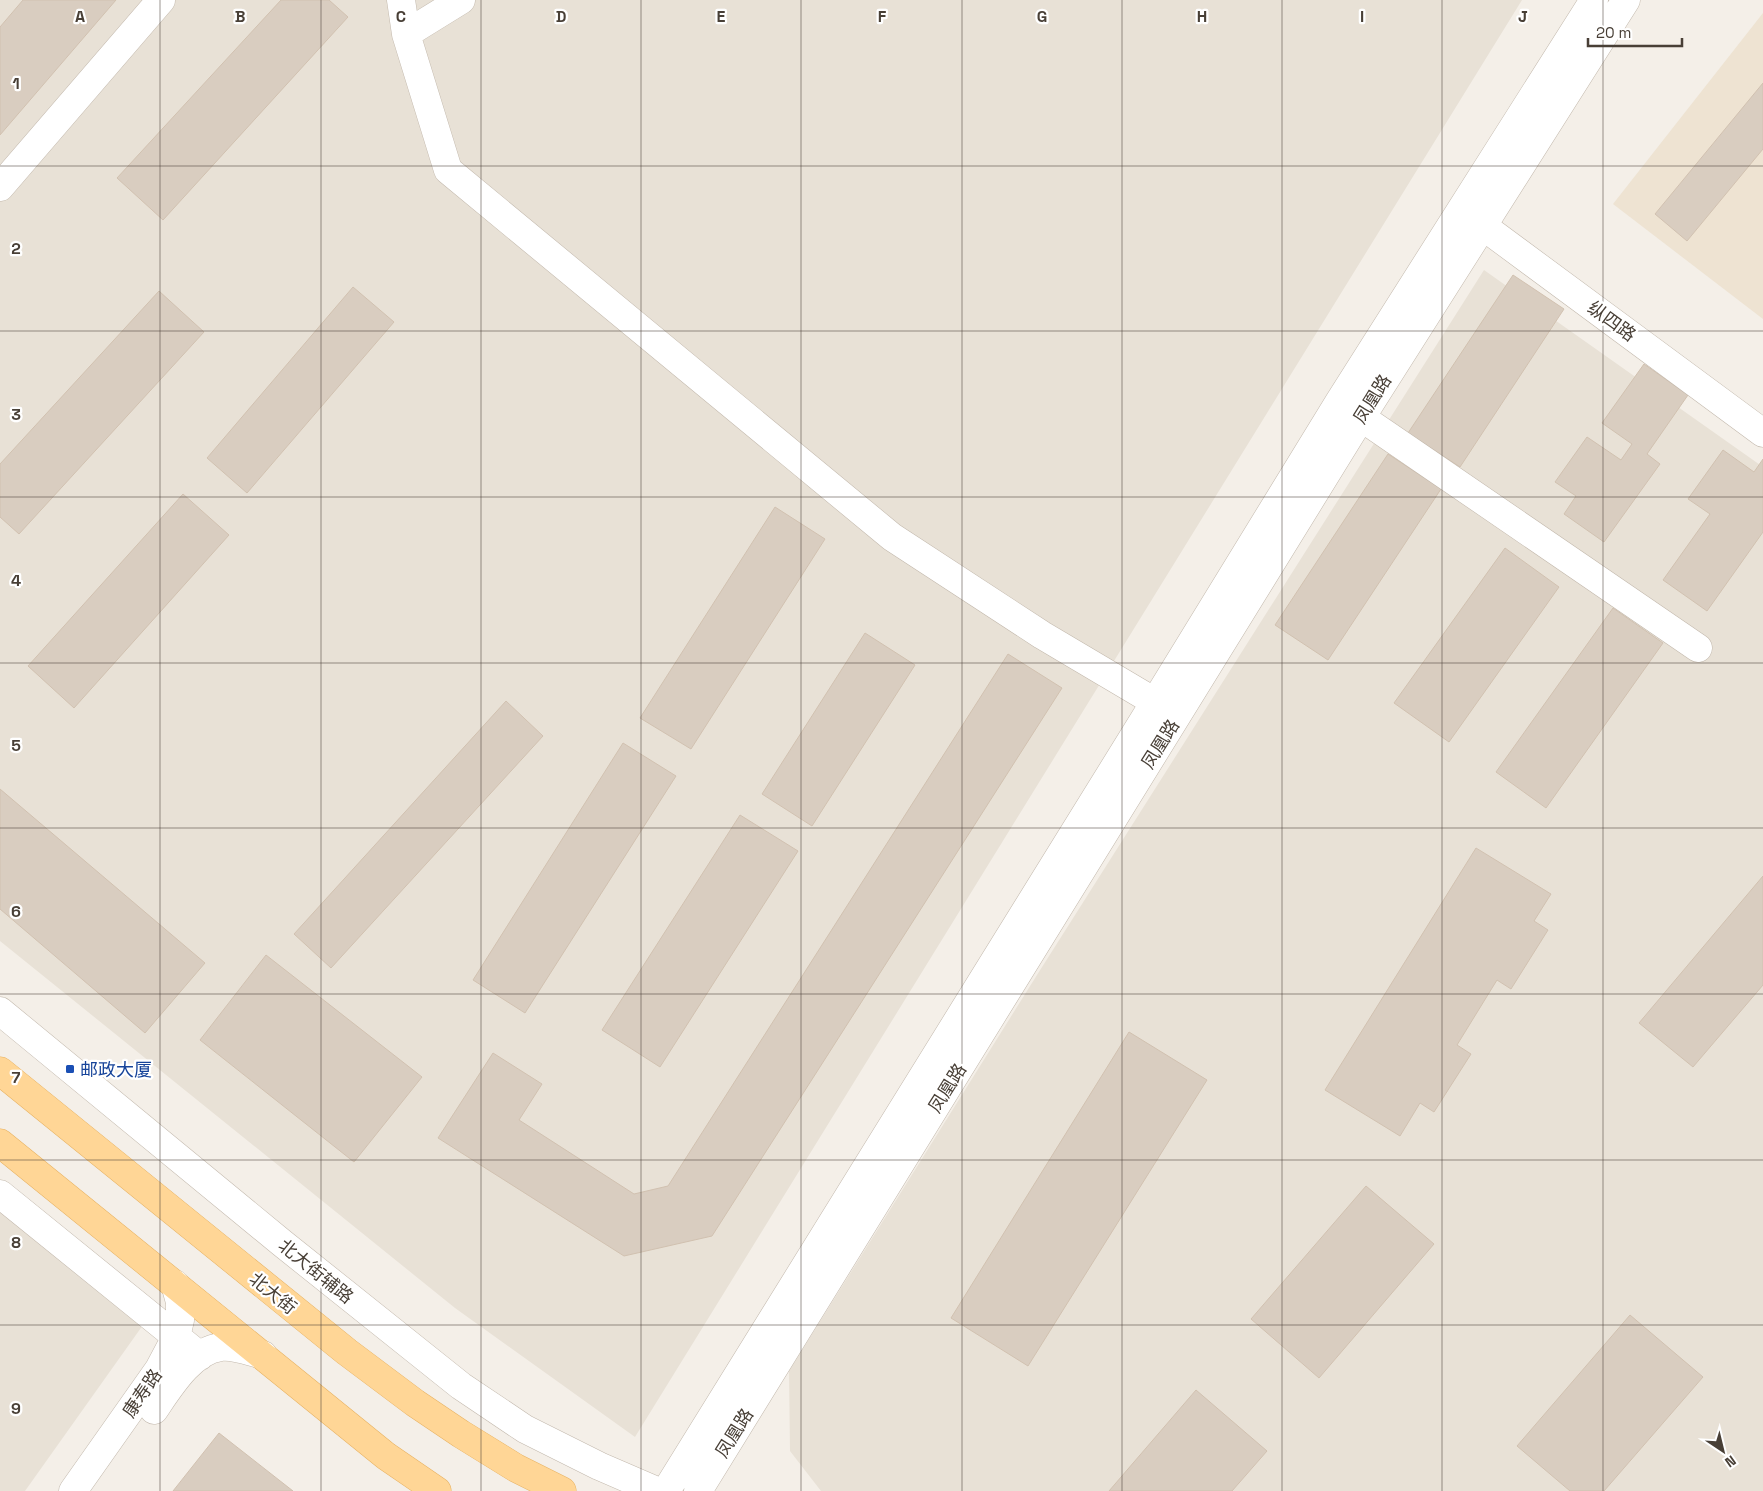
<svg xmlns="http://www.w3.org/2000/svg" width="1763" height="1491" font-family="'Space Grotesk','Noto Sans SC',sans-serif">
	<rect width="100%" height="100%" fill="#f4efe8"/>
	<path fill="#e8e1d6" d="M0 0H1522L635 1437 455 1308 0 941Z
		M1484 270 1763 467V1491H821L790 1451 789 1371 1037 975Z
		M0 1211 143 1325 25 1491H0Z"/>
	<path fill="#eee3d2" d="M1763 13V319L1613 204Z"/>
	<path fill="#d9cdc0" stroke="#d1c1b0" d="M23 0H116L0 135V27Z
		M281 0H329L348 17 163 220 117 178Z
		M1763 83V149L1687 241 1655 214Z
		M1513 275 1564 309 1460 467 1408 433Z
		M353 287 394 322 247 493 207 458Z
		M159 291 204 332 19 534 0 517V464Z
		M1644 364 1688 395 1647 454 1660 464 1604 542 1564 514 1576 496 1555 482 1587 437 1621 460 1632 444 1602 423Z
		M1723 450 1754 472 1763 459V532L1707 611 1663 580 1710 514 1688 499Z
		M1388 454 1441 489 1328 660 1275 625Z
		M183 494 229 535 74 708 28 666Z
		M775 507 825 539 691 749 640 718Z
		M1505 548 1559 587 1449 742 1394 703Z
		M1613 608 1663 643 1546 808 1496 772Z
		M865 633 915 665 812 826 762 794Z
		M1008 654 1062 688 712 1236 624 1256 438 1138 493 1053 542 1084 519 1120 634 1194 668 1186Z
		M506 701 543 736 331 968 294 934Z
		M623 743 676 776 525 1013 473 980Z
		M0 789 205 963 145 1033 0 909Z
		M740 815 798 851 660 1067 602 1030Z
		M1476 848 1551 894 1534 921 1548 930 1511 989 1497 980 1457 1045 1471 1054 1434 1112 1420 1103 1400 1136 1325 1090Z
		M1763 876V985L1693 1067 1639 1023Z
		M266 955 422 1077 354 1162 200 1040Z
		M1129 1032 1207 1080 1028 1366 951 1318Z
		M1366 1186 1434 1244 1319 1378 1251 1319Z
		M1630 1315 1703 1377 1604 1491H1570L1517 1446Z
		M1196 1390 1267 1451 1232 1491H1109Z
		M219 1433 293 1491H173Z"/>
	<g fill="none" stroke-linecap="round" stroke-linejoin="round">
		<defs>
			<path id="minor" d="M401 0 406 34 448 170 892 537 1042 635 1155 702
				M406 34 461 0
				M0 187 161 0
				M1468 215 1763 433
				M1346 407 1698 648
				M0 1011 282 1243 461 1386 525 1429 599 1466 657 1491
				M0 1194 200 1356
				M154 1410C169 1388 192 1350 221 1347 234 1345 250 1352 263 1355
				M73 1491 159 1369 176 1337 180 1320V1302L175 1284
				M666 1491 1155 702 1339 402 1594 0
				M698 1491 1352 432 1626 0"/>
			<path id="major" d="M0 1071 347 1352 415 1403 461 1434 516 1468 562 1491
				M0 1143 386 1456 437 1491"/>
		</defs>
		<use href="#minor" stroke="#c3b9ad" stroke-width="29"/>
		<use href="#major" stroke="#e7b263" stroke-width="29"/>
		<use href="#minor" stroke="#fff" stroke-width="28"/>
		<use href="#major" stroke="#ffd696" stroke-width="28"/>
	</g>
	<path fill="none" stroke="#483f36" stroke-width="1" stroke-opacity="0.55" d="M160 0V1491M321 0V1491M481 0V1491M641 0V1491M801 0V1491M962 0V1491M1122 0V1491M1282 0V1491M1442 0V1491M1603 0V1491M0 166H1763M0 331H1763M0 497H1763M0 663H1763M0 828H1763M0 994H1763M0 1160H1763M0 1325H1763"/>
	<rect fill="#1a4fb4" stroke="#fff" stroke-width="2" x="65" y="1064" width="10" height="10" rx="2.5"/>
	<g text-anchor="middle" dominant-baseline="central" stroke-width="4.5" stroke-linejoin="round" paint-order="stroke">
		<g font-size="18" fill="#483f36" stroke="#fff">
			<text transform="translate(1612 321) rotate(36)">纵四路</text>
			<text transform="translate(1372 399) rotate(-58)">凤凰路</text>
			<text transform="translate(1160 744) rotate(-58)">凤凰路</text>
			<text transform="translate(947 1088) rotate(-58)">凤凰路</text>
			<text transform="translate(316 1271) rotate(39)">北大街辅路</text>
			<text transform="translate(273 1293) rotate(39)">北大街</text>
			<text transform="translate(142 1393) rotate(-56)">康寿路</text>
			<text transform="translate(734 1433) rotate(-58)">凤凰路</text>
		</g>
		<g font-size="18" fill="#164399" stroke="#fff" text-anchor="start">
			<text x="80" y="1069">邮政大厦</text>
		</g>
	</g>
	<g font-size="16" text-anchor="middle" font-weight="bold" fill="#483f36" stroke="#fff" stroke-width="4.5" stroke-linejoin="round" paint-order="stroke">
		<text x="80" y="22">A</text>
		<text x="240" y="22">B</text>
		<text x="401" y="22">C</text>
		<text x="561" y="22">D</text>
		<text x="721" y="22">E</text>
		<text x="882" y="22">F</text>
		<text x="1042" y="22">G</text>
		<text x="1202" y="22">H</text>
		<text x="1362" y="22">I</text>
		<text x="1523" y="22">J</text>
		<text x="16" y="89">1</text>
		<text x="16" y="254">2</text>
		<text x="16" y="420">3</text>
		<text x="16" y="586">4</text>
		<text x="16" y="751">5</text>
		<text x="16" y="917">6</text>
		<text x="16" y="1083">7</text>
		<text x="16" y="1248">8</text>
		<text x="16" y="1414">9</text>
	</g>
	<g transform="translate(1723 1451) rotate(145)" stroke="#ffffff" stroke-width="4" paint-order="stroke">
	<path d="M0-4L9 19L0 12L-9 19Z" fill="#483f36"/>
	<text y="-8" font-size="14" font-weight="bold" text-anchor="middle" fill="#483f36">N</text>
	</g>
	<path d="M1588 38v8h94v-8" fill="none" stroke="#483f36" stroke-width="2.5"/>
	<text x="1596" y="38" font-size="15" fill="#483f36" stroke="#ffffff" stroke-width="4" paint-order="stroke">20 m</text>
</svg>
